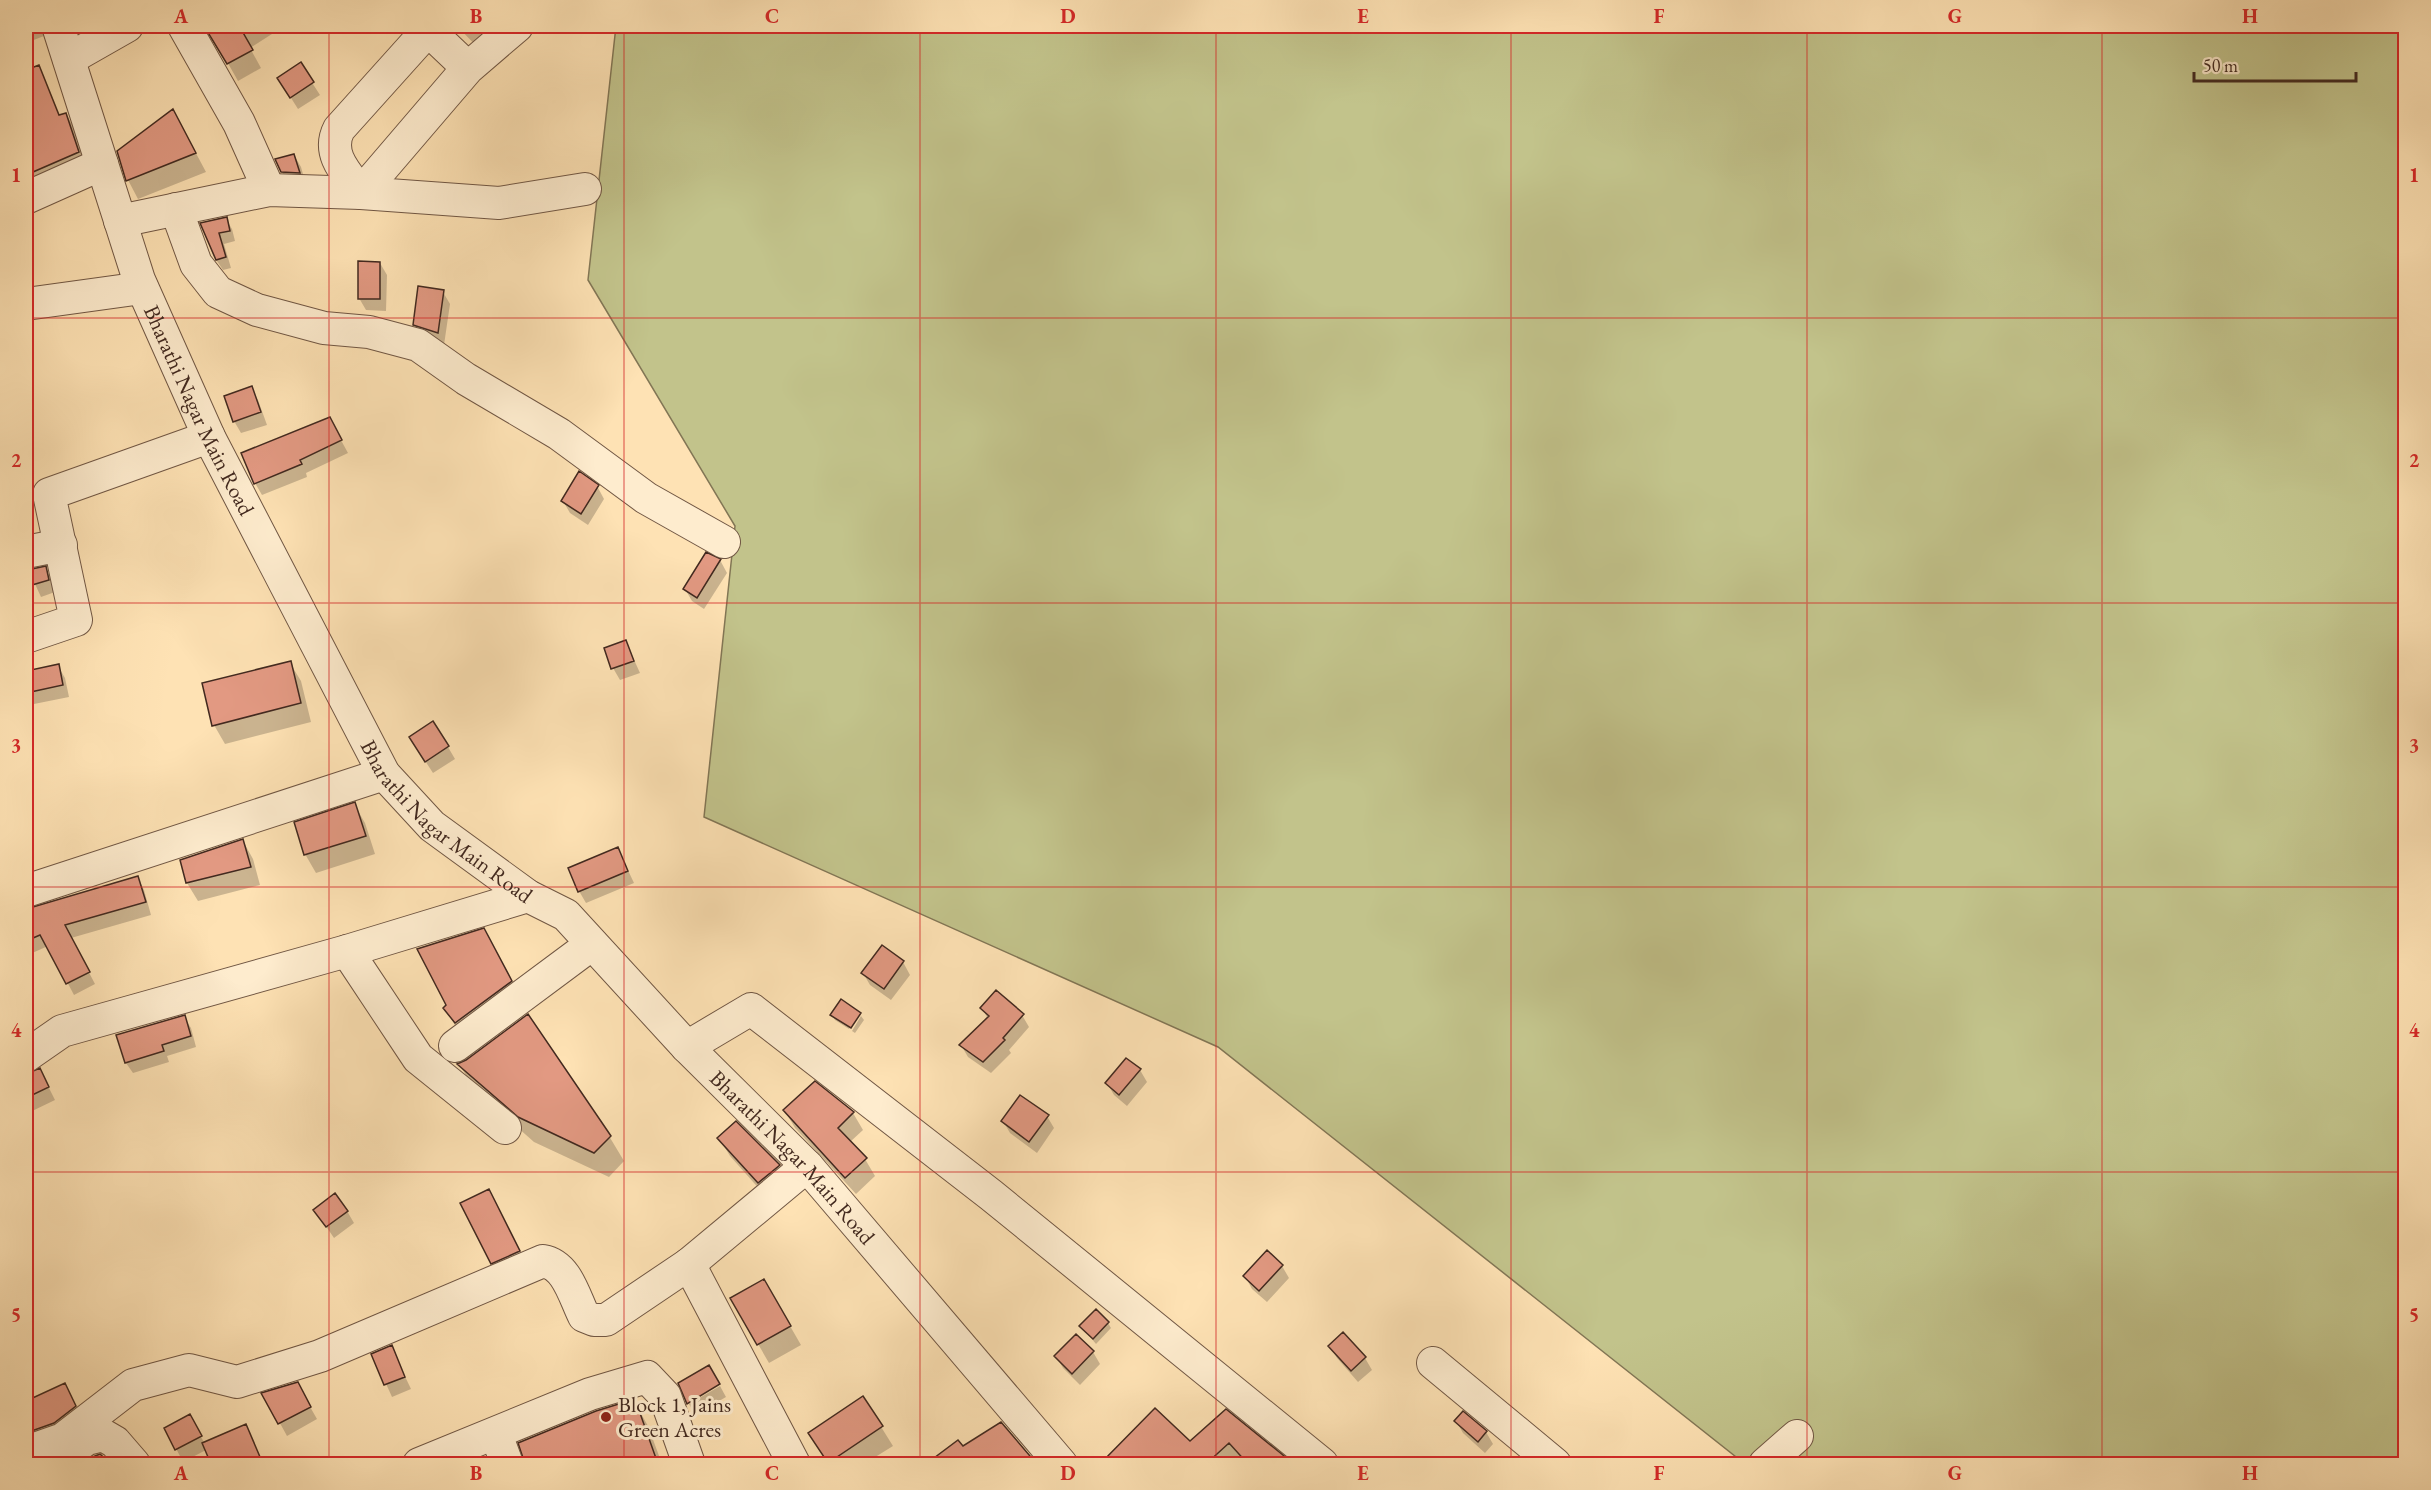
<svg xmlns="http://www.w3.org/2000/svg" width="2431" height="1490" font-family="'EB Garamond',serif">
	<rect width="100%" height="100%" fill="#fee2b4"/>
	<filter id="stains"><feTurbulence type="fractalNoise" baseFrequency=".00333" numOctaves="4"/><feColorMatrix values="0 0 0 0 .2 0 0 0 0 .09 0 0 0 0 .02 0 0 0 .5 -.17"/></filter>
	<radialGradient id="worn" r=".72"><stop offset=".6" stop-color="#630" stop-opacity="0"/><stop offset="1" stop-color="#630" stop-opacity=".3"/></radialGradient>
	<path fill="#c2c38b" stroke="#827655" stroke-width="1.5" d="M616 26H2405V1464H1745L1218 1047 704 817 735 526 588 280Z"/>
	<path fill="#0003" d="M26 26H39L44 36 26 43Z
		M202 26H267L272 34 250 48 261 68 238 81 212 35Z
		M457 26H509L481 51Z
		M300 64 320 95 298 109 286 90Z
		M38 67 60 117 66 114 73 126 85 165 26 189V72Z
		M183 129 206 172 138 199 128 180Z
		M294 155 301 167 306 185 289 184 282 172Z
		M226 219 232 229 235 241 224 244 231 268 223 270 213 255 202 224Z
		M380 263 387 275 386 311 366 310 359 298Z
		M443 292 450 304 444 345 421 337 414 325Z
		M251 388 258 400 267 425 241 433 234 421Z
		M336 431 348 453 306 473 307 477 262 495 255 483Z
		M597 486 604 499 588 525 570 513 563 501Z
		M706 554 720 560 727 573 704 609 692 601 685 589Z
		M45 568 52 580 55 592 41 597 29 571Z
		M626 642 640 673 620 680 613 668Z
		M290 663 301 681 311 722 225 744 214 725Z
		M58 666 65 678 69 697 29 705 26 700V673Z
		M448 747 455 759 433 773 418 750Z
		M354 804 365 823 375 854 316 873 305 854Z
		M243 841 253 859 260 885 198 901 187 883 181 861Z
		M618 849 634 883 586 903 579 891Z
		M138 878 144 890 151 915 71 938 95 984 74 995 48 946 30 954 26 945V909L32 910Z
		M882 947 903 962 910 975 891 1000 870 985 863 973Z
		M495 949 522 1001 456 1027 445 1008Z
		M841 1001 860 1015 849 1029 835 1020 832 1015Z
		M982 1008 1022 1015 1029 1027 1009 1050 1011 1053 991 1073 968 1057 961 1045 988 1019Z
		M861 1016 864 1020 855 1033 852 1031Z
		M184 1017 191 1028 196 1047 167 1056 169 1062 133 1073 126 1063 118 1036Z
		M460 1065 609 1136 624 1161 609 1177 534 1142 474 1089Z
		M1140 1070 1147 1082 1127 1106 1114 1095 1107 1083Z
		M26 1075 46 1082 55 1100 26 1114Z
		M785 1111 853 1113 863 1130 850 1142 865 1159 875 1176 856 1194 795 1128Z
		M1047 1116 1054 1128 1037 1153 1010 1133 1003 1121Z
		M719 1138 779 1166 790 1184 770 1201 730 1156Z
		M499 1209 530 1270 503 1281 492 1263Z
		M315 1210 347 1211 354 1223 334 1238Z
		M1282 1266 1289 1278 1267 1302 1252 1289 1245 1276Z
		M764 1281 801 1345 769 1363 732 1299Z
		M1108 1323 1111 1328 1096 1344 1081 1326Z
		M1076 1336 1093 1352 1100 1364 1080 1385 1063 1368 1056 1356Z
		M1330 1346 1365 1358 1372 1370 1358 1382 1337 1358Z
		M391 1347 411 1389 392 1397 373 1355Z
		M297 1384 317 1419 287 1436 264 1394Z
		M720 1386 726 1397 695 1415 689 1404Z
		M26 1396H28L31 1400 71 1397 82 1419 26 1449Z
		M863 1398 893 1446 864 1464H829L810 1434Z
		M634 1401 648 1426 662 1464H526L520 1444Z
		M1226 1411 1292 1464H1245L1238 1457 1229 1464H1108L1106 1461 1190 1443Z
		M1463 1413 1486 1432 1493 1444 1485 1453 1463 1433 1456 1421Z
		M189 1416 205 1444 245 1426 264 1464H213L206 1450 183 1462 166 1429Z
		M958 1443 962 1448 1029 1457 1034 1464H929Z"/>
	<path fill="#e29982" stroke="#42291f" stroke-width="1.5" d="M204 26H248L241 29 253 50 227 64Z
		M301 62 314 82 290 98 277 78Z
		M39 65 59 115 66 113 79 152 26 175V70Z
		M173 109 196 153 126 181 117 151Z
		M294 154 300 173 281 172 275 159Z
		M227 217 230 231 219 233 226 257 216 260 200 223Z
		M358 261 380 262V299H358Z
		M418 286 444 290 438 333 413 325Z
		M252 386 261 412 233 422 224 396Z
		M330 417 342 440 300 460 302 464 254 484 241 453Z
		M579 471 599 485 581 514 561 501Z
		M706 552 721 559 697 598 683 589Z
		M46 566 49 580 32 585 27 570Z
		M626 640 634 661 611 669 604 648Z
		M291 661 301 703 212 726 202 683Z
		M59 664 63 685 26 693V671Z
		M433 721 449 746 425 762 409 737Z
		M355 802 366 836 304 855 294 822Z
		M243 839 251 867 186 883 180 860Z
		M618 847 628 871 578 892 568 868Z
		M138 876 146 902 65 925 90 972 66 984 40 935 26 941V909Z
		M484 928 512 981 455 1023 443 1008 446 1005 417 949Z
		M882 945 904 961 884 989 861 973Z
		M996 990 1024 1014 1003 1038 1005 1040 983 1062 959 1045 989 1016 980 1008Z
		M841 999 861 1013 851 1028 830 1015Z
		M528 1014 611 1136 594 1153 518 1117 457 1064 466 1060Z
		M185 1015 191 1036 162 1045 164 1051 125 1063 116 1035Z
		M1126 1058 1141 1069 1119 1095 1105 1083Z
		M40 1068 49 1087 26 1098V1074Z
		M815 1081 854 1112 838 1128 867 1158 845 1178 783 1110Z
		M1020 1095 1049 1115 1029 1142 1001 1121Z
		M736 1121 780 1165 758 1183 717 1138Z
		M489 1189 520 1251 491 1264 460 1203Z
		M335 1193 348 1211 326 1227 313 1210Z
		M1267 1250 1283 1265 1259 1291 1243 1276Z
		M764 1279 791 1326 757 1345 730 1298Z
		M1096 1309 1109 1322 1093 1339 1079 1326Z
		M1343 1332 1366 1357 1351 1371 1328 1346Z
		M1076 1334 1094 1351 1072 1374 1054 1356Z
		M392 1345 405 1377 384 1385 371 1354Z
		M709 1365 720 1384 687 1404 678 1383Z
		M298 1382 311 1407 278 1424 261 1393Z
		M65 1383 76 1406 54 1423 26 1433V1401Z
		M863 1396 883 1426 828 1463 808 1433Z
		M635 1399 658 1464H525L518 1443 596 1411Z
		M1155 1408 1190 1441 1226 1409 1294 1464H1248L1229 1443 1206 1464H1100Z
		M1463 1411 1487 1431 1478 1442 1454 1421Z
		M190 1414 202 1436 175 1450 164 1428Z
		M1001 1422 1030 1456 1016 1464H926L958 1440 963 1446Z
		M246 1424 263 1464H211L202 1443Z
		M100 1454 111 1464H82L95 1456Z"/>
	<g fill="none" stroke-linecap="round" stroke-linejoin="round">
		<defs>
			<g id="minor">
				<path id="s1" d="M58 26 139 280 209 437 384 774 432 826 528 896 566 915 687 1047 807 1166 1061 1464"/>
				<path d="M184 26 239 123 269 190"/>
				<path d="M69 59 127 26"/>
				<path d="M468 68 428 30 339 129C326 154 347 174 361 193L468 68 517 26"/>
				<path d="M26 198 102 164"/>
				<path d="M176 209 196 264 218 292 257 310 324 328 369 332 418 345 466 379 559 434 646 498 724 542"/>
				<path d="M120 221 269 190 361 193 499 203 585 189"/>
				<path d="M26 304 142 288"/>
				<path d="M26 552 61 545"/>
				<path d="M26 637 76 620 49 494 209 437"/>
				<path d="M26 891 384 774"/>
				<path d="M347 951 418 1058 505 1128"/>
				<path d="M455 1046 592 944"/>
				<path d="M687 1047 751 1009 991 1195 1322 1464"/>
				<path d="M26 1056 62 1031 347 951 528 896"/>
				<path d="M689 1264 794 1464"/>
				<path d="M1433 1363 1555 1464"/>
				<path d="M496 1434 507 1464"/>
				<path d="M26 1452 63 1439 133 1385 189 1370 237 1382 320 1356 543 1261C567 1265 574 1296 584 1316L594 1320H606L689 1264 807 1166"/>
				<path d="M67 1453 87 1439 103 1435 115 1442 134 1464"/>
				<path d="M419 1464 590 1394 647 1377 665 1396 689 1464"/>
				<path d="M1765 1464 1797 1436"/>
			</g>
		</defs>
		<use href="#minor" stroke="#715744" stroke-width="34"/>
		<use href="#minor" stroke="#feecce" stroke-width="32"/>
	</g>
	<path fill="none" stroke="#d62828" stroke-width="1.5" stroke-opacity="0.55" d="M329 26V1464M624 26V1464M920 26V1464M1216 26V1464M1511 26V1464M1807 26V1464M2102 26V1464M26 318H2406M26 603H2406M26 887H2406M26 1172H2406"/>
	<circle fill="#8f2418" stroke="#feecce" stroke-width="2" cx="606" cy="1417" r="6"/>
	<g text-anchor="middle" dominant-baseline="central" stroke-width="6" stroke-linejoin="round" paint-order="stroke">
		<g font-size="22" fill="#42291f" stroke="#feecce">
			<text stroke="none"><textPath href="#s1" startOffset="410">Bharathi Nagar Main Road</textPath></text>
			<text stroke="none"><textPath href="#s1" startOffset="896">Bharathi Nagar Main Road</textPath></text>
			<text stroke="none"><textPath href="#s1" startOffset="1382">Bharathi Nagar Main Road</textPath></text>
		</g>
		<g font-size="22" fill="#42291f" stroke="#feecce" text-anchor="start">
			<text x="618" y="1404">Block 1, Jains<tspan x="618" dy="25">Green Acres</tspan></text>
		</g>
	</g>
	<rect width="2431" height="1490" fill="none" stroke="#fee2b4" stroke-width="66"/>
	<path d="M2194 72v9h162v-9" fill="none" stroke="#42291f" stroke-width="3"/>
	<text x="2203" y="72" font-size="18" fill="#42291f" stroke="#feecce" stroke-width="4.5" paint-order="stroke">50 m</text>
	<rect x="33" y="33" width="2365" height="1424" fill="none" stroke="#d62828" stroke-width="2"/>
	<g font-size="20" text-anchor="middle" font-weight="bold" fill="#d62828">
		<text x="181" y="23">A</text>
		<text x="476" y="23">B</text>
		<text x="772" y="23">C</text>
		<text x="1068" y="23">D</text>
		<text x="1363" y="23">E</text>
		<text x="1659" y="23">F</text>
		<text x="1955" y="23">G</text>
		<text x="2250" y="23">H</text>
		<text x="16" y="182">1</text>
		<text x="2414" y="182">1</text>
		<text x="16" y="467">2</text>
		<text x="2414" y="467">2</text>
		<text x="16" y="752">3</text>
		<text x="2414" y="752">3</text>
		<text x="16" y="1037">4</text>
		<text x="2414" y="1037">4</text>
		<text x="16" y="1321">5</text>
		<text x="2414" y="1321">5</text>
		<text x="181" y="1480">A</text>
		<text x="476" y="1480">B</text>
		<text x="772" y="1480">C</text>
		<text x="1068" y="1480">D</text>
		<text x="1363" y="1480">E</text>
		<text x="1659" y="1480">F</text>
		<text x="1955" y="1480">G</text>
		<text x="2250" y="1480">H</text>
	</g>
	<rect width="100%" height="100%" filter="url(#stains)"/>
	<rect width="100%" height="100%" fill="url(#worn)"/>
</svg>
